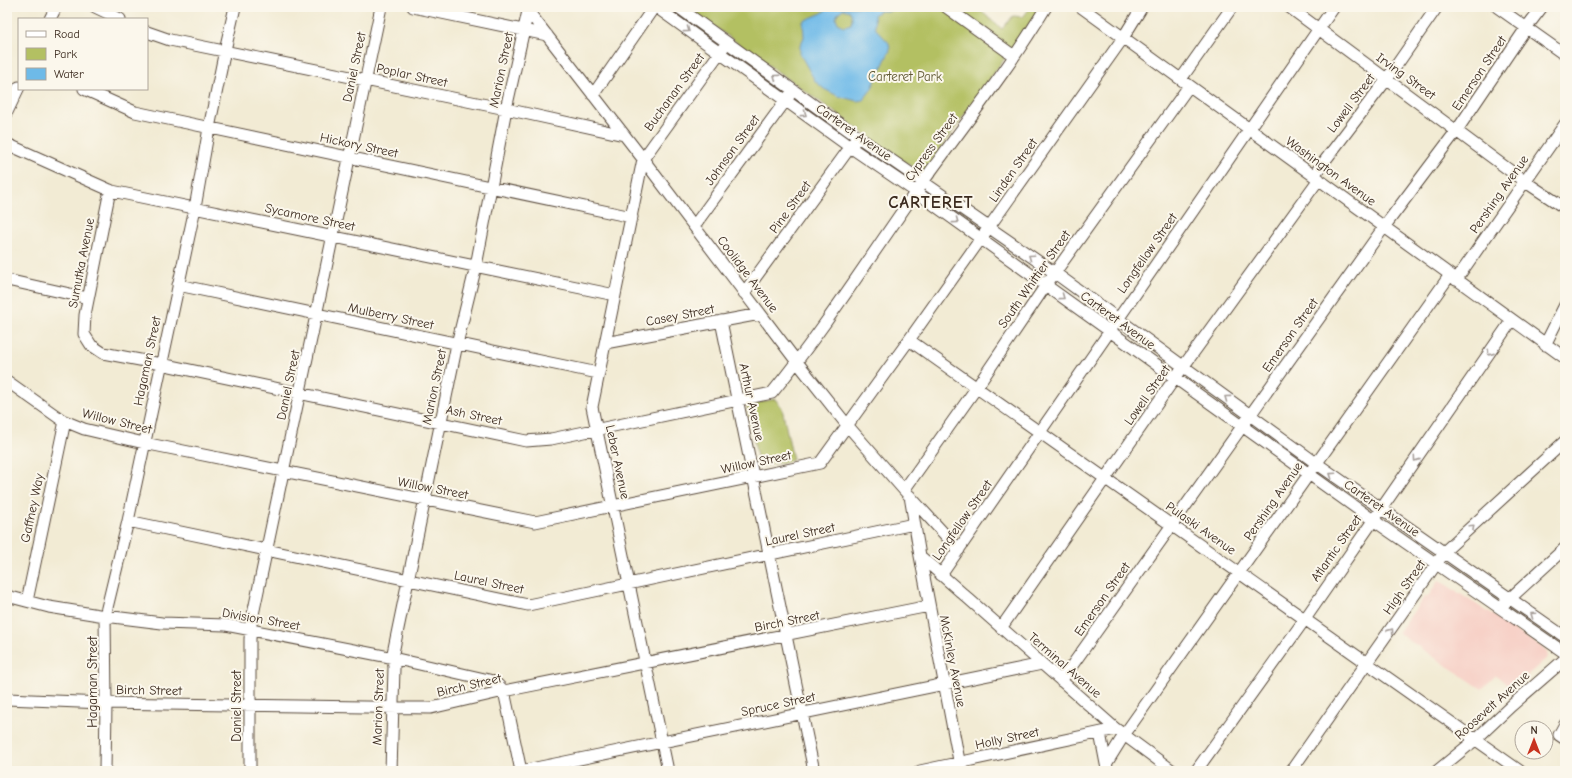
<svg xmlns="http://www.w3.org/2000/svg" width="1572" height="778" font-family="'Comic Neue',sans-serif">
	<rect width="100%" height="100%" fill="#fbf7ec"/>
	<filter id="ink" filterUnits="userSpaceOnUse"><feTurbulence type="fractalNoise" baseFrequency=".025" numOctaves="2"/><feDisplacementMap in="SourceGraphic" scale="8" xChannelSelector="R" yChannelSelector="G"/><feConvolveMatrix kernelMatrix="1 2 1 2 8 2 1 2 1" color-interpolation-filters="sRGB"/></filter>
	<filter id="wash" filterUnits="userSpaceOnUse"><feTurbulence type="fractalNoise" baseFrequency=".012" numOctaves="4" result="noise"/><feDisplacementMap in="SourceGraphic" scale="16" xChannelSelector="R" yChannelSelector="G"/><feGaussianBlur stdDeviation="0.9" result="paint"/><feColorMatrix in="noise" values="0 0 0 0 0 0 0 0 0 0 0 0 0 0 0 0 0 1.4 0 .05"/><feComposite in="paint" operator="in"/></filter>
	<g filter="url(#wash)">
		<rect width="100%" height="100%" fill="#f2ebd4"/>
		<path fill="#f7d1c7" d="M1439 580 1546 650 1548 657 1512 689 1496 675 1482 689 1398 633 1425 596 1427 598Z"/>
		<path fill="#b3c062" stroke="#777540" d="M687 7H976L1002 29 1013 16 1023 17 1031 7H1038L1035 16 922 174Z
			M775 399 782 408 793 460 759 467 747 405Z"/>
		<path fill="#6ebae8" stroke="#547283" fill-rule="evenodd" d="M829 7H895L890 11H879L874 15 875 28 889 43 890 50 871 90 863 100 857 101 838 96 824 89 815 81 800 54V46L804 37 803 21 822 13ZM843 9 850 11 852 17 851 24 844 26 838 23 836 18 838 13Z"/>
	</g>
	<g filter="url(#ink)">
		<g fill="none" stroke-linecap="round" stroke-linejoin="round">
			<defs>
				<path id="minor" d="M95 7 120 19
					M413 7 547 35
					M525 7 643 159 797 362 847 425 904 490 959 550
					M656 7 850 147 916 192 1373 520 1565 653
					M678 7 858 137 1055 273 1316 463 1565 637
					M946 7 1014 56
					M1081 7 1565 358
					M1289 7 1524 181 1565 208
					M1497 7 1565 55
					M50 19 56 7
					M147 32 170 40 506 109 624 135
					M1181 79 1232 7
					M84 89 135 112 632 217
					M593 95 654 7
					M7 112 19 87
					M7 144 112 191 615 295
					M1314 175 1387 79 1437 7
					M110 190 85 315 84 334 91 345 103 353 161 364 526 441 551 439 772 393C824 329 868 260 915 193 959 131 1007 72 1046 7
					M694 226 789 96
					M7 280 88 298
					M1456 280 1565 124
					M178 285 598 373
					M744 293 854 142
					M721 321 814 771
					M909 340 1520 771
					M605 343 760 314
					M1545 345 1565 305
					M7 381 62 420 84 429 144 443 535 522 820 463 909 340 1123 38 1142 7
					M904 490 977 387 1046 285 1189 86
					M910 496 920 556 1116 729 1173 771
					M128 521 528 605 914 524
					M920 556 961 771
					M941 575 1334 7
					M7 596 49 607 105 616 162 623 226 625 384 656 489 680 498 685 504 691 521 771
					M27 601 65 421
					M1505 603 1565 548
					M1001 628 1175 378 1319 179
					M1061 681 1384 227 1457 130 1526 28 1542 7
					M7 699 103 703 431 708 504 691 929 606
					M1565 724 1559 735 1565 739
					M1100 733 1106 764
					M105 771 106 703 105 616 128 521 195 208 209 128 225 50 235 7
					M250 771V639L251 624 381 7
					M391 771 394 668 393 653 457 344 476 266 506 109 528 11
					M521 771 1042 664
					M668 771 592 407 643 159 723 48
					M920 771 1116 729
					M1108 771 1106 764 1124 735 1450 275
					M1196 771 1305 619 1512 320
					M1291 771 1446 550 1565 441
					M1437 771 1475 740 1511 706 1565 659"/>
			</defs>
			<use href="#minor" stroke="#564739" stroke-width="13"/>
			<use href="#minor" stroke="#fff" stroke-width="11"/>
		</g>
		<defs><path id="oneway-chevron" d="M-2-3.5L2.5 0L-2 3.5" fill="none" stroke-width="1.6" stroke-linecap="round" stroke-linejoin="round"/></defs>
		<g stroke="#a79f9a">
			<use href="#oneway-chevron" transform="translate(687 30) rotate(36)"/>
			<use href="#oneway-chevron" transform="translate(776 77) rotate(-144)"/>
			<use href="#oneway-chevron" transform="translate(804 114) rotate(36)"/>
			<use href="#oneway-chevron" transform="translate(956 221) rotate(36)"/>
			<use href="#oneway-chevron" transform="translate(1031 257) rotate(-145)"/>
			<use href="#oneway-chevron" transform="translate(1062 297) rotate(36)"/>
			<use href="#oneway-chevron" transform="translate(1490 353) rotate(125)"/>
			<use href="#oneway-chevron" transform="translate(1227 398) rotate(-144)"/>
			<use href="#oneway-chevron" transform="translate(1416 459) rotate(125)"/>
			<use href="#oneway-chevron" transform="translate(1332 475) rotate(-146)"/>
			<use href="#oneway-chevron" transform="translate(1472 527) rotate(-43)"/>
			<use href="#oneway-chevron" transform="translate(1533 615) rotate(-145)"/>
			<use href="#oneway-chevron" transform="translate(1391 631) rotate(-55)"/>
		</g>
	</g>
	<g text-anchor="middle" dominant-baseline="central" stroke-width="4" stroke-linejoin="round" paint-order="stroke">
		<g font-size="13" fill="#3b2a1e" stroke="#fbf7ec">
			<text transform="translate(354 67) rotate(-78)">Daniel Street</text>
			<text transform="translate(501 70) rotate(-78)">Marion Street</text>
			<text transform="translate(1479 73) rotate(-56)">Emerson Street</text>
			<text transform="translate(412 75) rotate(12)">Poplar Street</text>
			<text transform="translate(1406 76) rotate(36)">Irving Street</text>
			<text transform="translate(674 92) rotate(-54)">Buchanan Street</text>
			<text transform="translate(1351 103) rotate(-53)">Lowell Street</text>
			<text transform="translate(854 132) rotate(35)">Carteret Avenue</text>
			<text transform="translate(359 145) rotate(12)">Hickory Street</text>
			<text transform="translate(931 147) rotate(-54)">Cypress Street</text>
			<text transform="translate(732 150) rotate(-54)">Johnson Street</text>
			<text transform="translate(1013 170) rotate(-55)">Linden Street</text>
			<text transform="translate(1331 171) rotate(36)">Washington Avenue</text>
			<text transform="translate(1499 194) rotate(-55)">Pershing Avenue</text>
			<text transform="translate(790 207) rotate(-54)">Pine Street</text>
			<text transform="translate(310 217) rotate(12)">Sycamore Street</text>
			<text transform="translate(1147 253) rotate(-55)">Longfellow Street</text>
			<text transform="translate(81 263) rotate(-79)">Sumutka Avenue</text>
			<text transform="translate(748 274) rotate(53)">Coolidge Avenue</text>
			<text transform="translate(1034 279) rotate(-55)">South Whittier Street</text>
			<text transform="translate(680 315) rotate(-11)">Casey Street</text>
			<text transform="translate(391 316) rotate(12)">Mulberry Street</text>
			<text transform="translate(1118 320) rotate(36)">Carteret Avenue</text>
			<text transform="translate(1290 335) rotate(-55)">Emerson Street</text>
			<text transform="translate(147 361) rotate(-78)">Hagaman Street</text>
			<text transform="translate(288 385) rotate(-78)">Daniel Street</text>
			<text transform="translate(434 387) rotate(-78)">Marion Street</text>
			<text transform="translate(1147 395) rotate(-55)">Lowell Street</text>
			<text transform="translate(752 402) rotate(78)">Arthur Avenue</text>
			<text transform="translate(474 415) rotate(12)">Ash Street</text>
			<text transform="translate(117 421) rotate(14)">Willow Street</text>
			<text transform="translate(618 462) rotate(78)">Leber Avenue</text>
			<text transform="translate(756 462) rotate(-12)">Willow Street</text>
			<text transform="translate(433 488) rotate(11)">Willow Street</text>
			<text transform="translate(1273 501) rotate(-55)">Pershing Avenue</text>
			<text transform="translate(32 508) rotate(-78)">Gaffney Way</text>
			<text transform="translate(1382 508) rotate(35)">Carteret Avenue</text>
			<text transform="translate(962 520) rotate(-55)">Longfellow Street</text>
			<text transform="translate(1201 528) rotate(35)">Pulaski Avenue</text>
			<text transform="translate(800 534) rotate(-12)">Laurel Street</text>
			<text transform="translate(1336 548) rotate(-55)">Atlantic Street</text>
			<text transform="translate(489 582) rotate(12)">Laurel Street</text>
			<text transform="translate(1404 587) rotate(-55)">High Street</text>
			<text transform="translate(1102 599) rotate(-55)">Emerson Street</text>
			<text transform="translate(261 619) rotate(10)">Division Street</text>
			<text transform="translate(787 621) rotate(-11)">Birch Street</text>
			<text transform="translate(953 661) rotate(79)">McKinley Avenue</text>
			<text transform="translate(1065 665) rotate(41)">Terminal Avenue</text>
			<text transform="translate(92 682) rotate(-90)">Hagaman Street</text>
			<text transform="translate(469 685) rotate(-13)">Birch Street</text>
			<text transform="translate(149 690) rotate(1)">Birch Street</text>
			<text transform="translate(778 704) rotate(-12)">Spruce Street</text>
			<text transform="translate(1492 705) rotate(-42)">Roosevelt Avenue</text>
			<text transform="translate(236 706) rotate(-90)">Daniel Street</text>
			<text transform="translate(378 707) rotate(-88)">Marion Street</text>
			<text transform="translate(1007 738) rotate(-12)">Holly Street</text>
		</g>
		<g font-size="13" fill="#5f5732" stroke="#fbf7ec">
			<text x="905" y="76">Carteret Park</text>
		</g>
		<g font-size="17" font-weight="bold" letter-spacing="1" fill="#3b2a1e" stroke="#fbf7ec">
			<text x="931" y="202">CARTERET</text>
		</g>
	</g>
	<rect width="1572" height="778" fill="none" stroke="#fbf7ec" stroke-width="24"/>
	<rect x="18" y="18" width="130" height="72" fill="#fbf7ec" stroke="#aea59a"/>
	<rect x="26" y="31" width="20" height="6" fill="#ffffff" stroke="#aea59a"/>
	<text x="54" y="38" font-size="12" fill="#3b2a1e">Road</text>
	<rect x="26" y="48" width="20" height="12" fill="#b3c062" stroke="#aea59a"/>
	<text x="54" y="58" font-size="12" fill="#3b2a1e">Park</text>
	<rect x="26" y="68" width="20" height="12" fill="#6ebae8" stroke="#aea59a"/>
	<text x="54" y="78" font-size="12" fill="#3b2a1e">Water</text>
	<g transform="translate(1534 740)"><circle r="19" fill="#fbf7ec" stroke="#aea59a"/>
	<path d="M0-3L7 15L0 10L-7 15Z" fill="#c8321e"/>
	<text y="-6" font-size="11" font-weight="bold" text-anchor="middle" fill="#3b2a1e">N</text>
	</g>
</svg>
